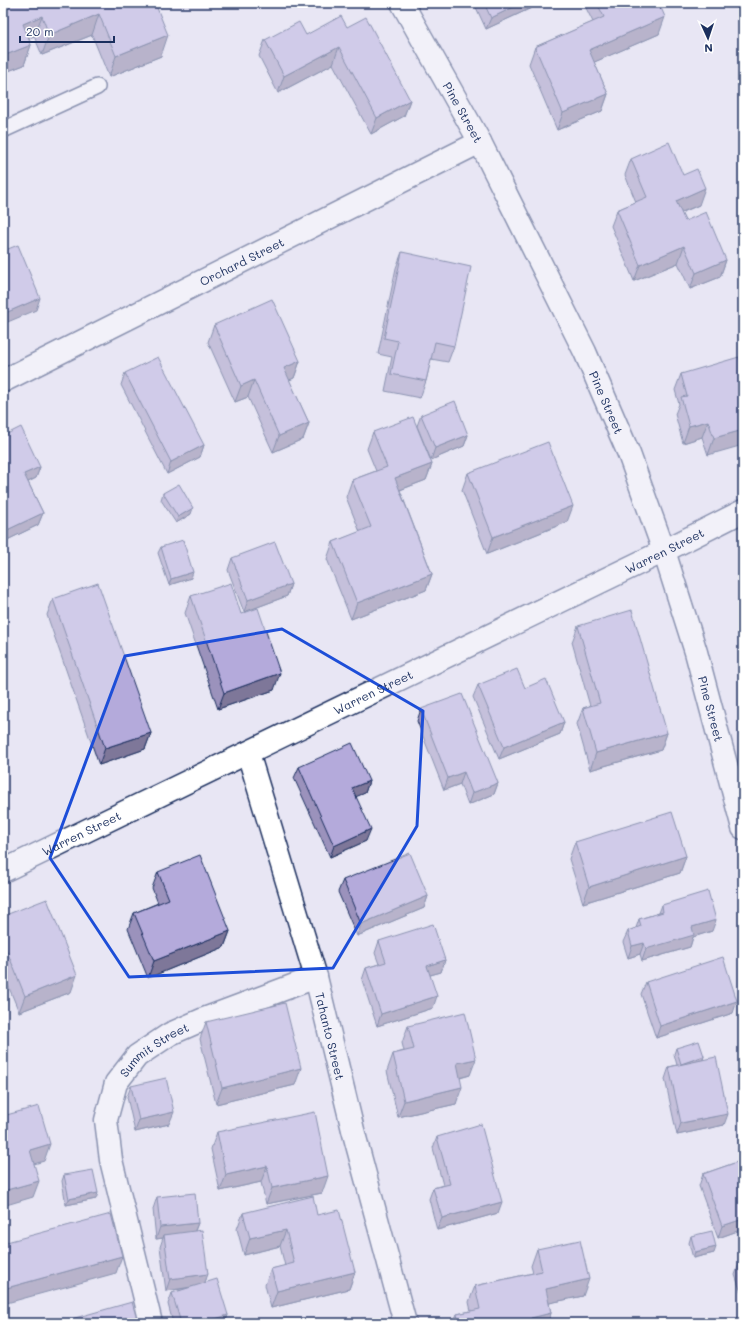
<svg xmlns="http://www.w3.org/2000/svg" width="746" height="1326" font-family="Mali,sans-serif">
	<rect width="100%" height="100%" fill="#e8e6f4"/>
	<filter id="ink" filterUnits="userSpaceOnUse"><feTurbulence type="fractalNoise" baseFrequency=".025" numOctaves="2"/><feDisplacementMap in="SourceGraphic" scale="8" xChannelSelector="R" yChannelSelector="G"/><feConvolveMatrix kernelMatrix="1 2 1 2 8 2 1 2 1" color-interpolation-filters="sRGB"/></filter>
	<g filter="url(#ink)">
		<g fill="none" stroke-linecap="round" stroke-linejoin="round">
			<defs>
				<path id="lane" d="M3 130 97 87"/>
				<g id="street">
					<path id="s1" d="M402 3 480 142 585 352 629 454 664 551 696 652 743 828"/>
					<path id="s2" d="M3 381 480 142"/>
					<path id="s3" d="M248 753 316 977 353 1130 405 1323"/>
					<path id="s4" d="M3 871 664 551 743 511"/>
					<path id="s5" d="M151 1323 111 1160 106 1120 116 1083 137 1056 170 1034 204 1019 316 977"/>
				</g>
			</defs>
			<use href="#lane" stroke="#1b2f5e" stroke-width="18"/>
			<use href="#street" stroke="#1b2f5e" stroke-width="25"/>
			<use href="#lane" stroke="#fff" stroke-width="15"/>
			<use href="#street" stroke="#fff" stroke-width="22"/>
		</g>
		<path fill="#9b92bc" stroke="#1b2f5e" d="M3 3H155L161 56 109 77 92 35 42 55 34 36 29 38 31 45 24 65 3 73Z
			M474 3H542L486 29Z
			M588 3H659V34L594 62 608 94 602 111 557 130 529 64 535 47 593 22 586 8Z
			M347 27 410 100 404 116 371 134 333 64 278 93 259 56 265 40 306 35Z
			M631 159 683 175 699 205 681 213 685 221 726 260 720 277 690 289 678 263 634 281 611 226 617 210 636 202 625 175Z
			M402 252 454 346 448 362 431 359 426 381 420 398 385 391 392 357 378 354 396 268Z
			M214 325 300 361 294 378 289 380 309 423 303 439 273 452 248 397 235 402 208 342Z
			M743 370 708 455 702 437 683 443 675 414 679 404 675 390 681 374Z
			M125 373 204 445 200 457 167 474 121 385Z
			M421 415 468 435 464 446 431 460 417 426Z
			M373 432 432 464 426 480 400 490 432 574 426 590 351 619 327 559 333 542 360 532 346 497 352 480 376 471 367 449Z
			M3 436 40 467 36 478 28 482 43 513 38 525 3 542Z
			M468 473 567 522 487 554 462 490Z
			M163 493 191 514 176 523 161 500Z
			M161 547 191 578 169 585 158 553Z
			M232 558 291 584 287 596 244 612 228 570Z
			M191 596 241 614 274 690 218 709 185 613Z
			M53 599 151 733 145 749 99 765 47 615Z
			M578 626 667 733 661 750 590 770 577 724 583 708 590 706 572 642Z
			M478 685 525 688 564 722 560 734 499 759 473 697Z
			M421 709 498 783 494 794 468 805 460 784 444 790 417 721Z
			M299 767 369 781 365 793 356 796 366 841 330 857 294 778Z
			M575 842 686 856 680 873 583 903 569 859Z
			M158 872 230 931 224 947 148 978 128 929 134 913 158 903 152 888Z
			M343 880 428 896 424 908 357 936 338 892Z
			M662 905 712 931 693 937 690 947 642 961 640 954 628 958 623 942 628 931 636 928 639 919 659 913Z
			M3 916 71 992 19 1012 3 973Z
			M379 941 445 960 441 972 430 975 433 1008 377 1026 362 980 366 968 379 964 375 953Z
			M646 982 733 1013 656 1038 641 994Z
			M206 1022 295 1085 216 1104 200 1039Z
			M408 1026 470 1075 460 1078 456 1104 398 1117 387 1071 393 1054 404 1051 402 1043Z
			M676 1048 704 1056 703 1060 724 1125 677 1135 665 1079 669 1067 677 1065 674 1054Z
			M131 1086 169 1124 135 1132 127 1097Z
			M217 1132 322 1193 266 1204 261 1182 220 1191 211 1149Z
			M437 1137 498 1213 437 1230 429 1199 433 1188 443 1185 433 1148Z
			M743 1160V1229L718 1238 699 1186 703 1174Z
			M64 1175 96 1199 66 1205 62 1181Z
			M157 1197 198 1223 195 1231 205 1283 228 1315 225 1323H173L168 1304 172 1293 189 1288 166 1291 160 1247 163 1238 156 1239 153 1209Z
			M243 1213 317 1215 355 1272 349 1289 271 1308 265 1285 271 1269 285 1266 280 1246 244 1255 237 1229Z
			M691 1236 714 1253 693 1258 689 1243Z
			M537 1249 583 1296 549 1303 551 1313 548 1323H453L457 1314 471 1311 469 1302 475 1286 533 1273 531 1266Z
			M741 1258H743V1298L735 1275Z"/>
		<path fill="#7e7799" stroke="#1b2f5e" d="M522 3H542L486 29 491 18Z
			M99 14 92 35 42 55 49 35Z
			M42 16 34 36 15 44 23 24Z
			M665 17 659 34 583 67 589 50Z
			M168 35 161 56 109 77 116 56Z
			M31 45 24 65 3 73V56Z
			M339 47 333 64 278 93 284 76Z
			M608 94 602 111 557 130 563 113Z
			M410 100 404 116 371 134 377 118Z
			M705 188 699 205 670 217 676 201Z
			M684 246 678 263 634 281 640 265Z
			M726 260 720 277 690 289 696 273Z
			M40 298 36 310 3 324V314Z
			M300 361 294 378 278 385 284 368Z
			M254 380 248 397 235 402 241 386Z
			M708 421 702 437 683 443 689 426Z
			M309 423 303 439 273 452 279 436Z
			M743 430V445L708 455 714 438Z
			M468 435 464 446 431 460 435 448Z
			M204 445 200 457 167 474 171 462Z
			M432 464 426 480 389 494 395 478Z
			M40 467 36 478 20 486 24 474Z
			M573 506 567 522 487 554 493 537Z
			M193 508 191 514 176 523 178 517Z
			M43 513 38 525 3 542V537L5 531Z
			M193 572 191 578 169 585 171 579Z
			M432 574 426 590 351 619 357 603Z
			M291 584 287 596 244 612 248 600Z
			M280 673 274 690 218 709 224 693Z
			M564 722 560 734 499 759 504 747Z
			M151 733 145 749 99 765 105 748Z
			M667 733 661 750 590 770 596 753Z
			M464 772 460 784 444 790 448 778Z
			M369 781 365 793 348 800 352 788Z
			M498 783 494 794 468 805 472 793Z
			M371 829 366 841 330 857 334 846Z
			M686 856 680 873 583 903 589 887Z
			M428 896 424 908 357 936 361 924Z
			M716 920 712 931 693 937 690 947 642 961 646 949 692 927Z
			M230 931 224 947 148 978 154 961Z
			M644 943 640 954 628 958 632 946Z
			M445 960 441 972 423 977 427 966Z
			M77 975 71 992 19 1012 25 996Z
			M437 996 433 1008 377 1026 381 1014Z
			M737 1001 733 1013 656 1038 660 1026Z
			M704 1056 702 1062 679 1070 681 1064Z
			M476 1059 470 1075 451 1080 457 1063Z
			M301 1068 295 1085 216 1104 222 1088Z
			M462 1087 456 1104 398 1117 404 1101Z
			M174 1112 169 1124 135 1132 139 1120Z
			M728 1114 724 1125 677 1135 681 1123Z
			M50 1144 44 1161 24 1167 30 1150Z
			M267 1166 261 1182 220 1191 226 1175Z
			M328 1176 322 1193 266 1204 272 1188Z
			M39 1181 33 1197 3 1206V1191Z
			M98 1193 96 1199 66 1205 69 1199Z
			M502 1202 498 1213 437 1230 442 1218Z
			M743 1219V1229L718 1238 722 1226Z
			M198 1223 193 1235H164L163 1238 156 1239 160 1227Z
			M286 1230 280 1246 244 1255 250 1238Z
			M716 1247 714 1253 693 1258 695 1252Z
			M122 1256 116 1273 3 1304V1289Z
			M355 1272 349 1289 271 1308 277 1291Z
			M208 1274 204 1285 166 1291 170 1279Z
			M589 1279 583 1296 540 1305 546 1289Z
			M551 1313 548 1323H529L531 1318Z
			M228 1315 225 1323H202Z"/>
		<path fill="#b4aadb" stroke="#1b2f5e" d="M3 3H155L168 35 116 56 99 14 49 35 42 16 23 24 31 45 3 56Z
			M484 3H522L491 18Z
			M597 3H659L665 17 589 50 608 94 563 113 535 47 604 17Z
			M341 16 347 27 366 17 410 100 377 118 339 47 284 76 265 40 299 22 306 35Z
			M669 142 683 175 697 169 705 188 676 201 685 221 706 212 726 260 696 273 684 246 640 265 617 210 647 197 631 159Z
			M18 245 40 298 3 314V251Z
			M402 252 471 267 454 346 435 342 426 381 391 374 398 341 384 338Z
			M272 299 300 361 284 368 309 423 279 436 254 380 241 386 214 325Z
			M158 357 204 445 171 462 125 373Z
			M739 357 743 370V430L714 438 708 421 689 426 681 397 687 396 681 374Z
			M455 401 468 435 435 448 421 415Z
			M413 417 432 464 395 478 432 574 357 603 333 542 371 527 352 480 387 467 373 432Z
			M21 427 40 467 24 474 43 513 5 531 3 526V436Z
			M548 442 573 506 493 537 468 473Z
			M179 484 193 508 178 517 163 493Z
			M183 540 193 572 171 579 161 547Z
			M275 542 291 584 248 600 232 558Z
			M98 583 151 733 105 748 53 599Z
			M231 583 241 614 258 608 280 673 224 693 191 596Z
			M632 610 667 733 596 753 583 708 600 703 578 626Z
			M517 669 525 688 546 679 564 722 504 747 478 685Z
			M462 694 498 783 472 793 464 772 448 778 421 709Z
			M352 743 369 781 352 788 371 829 334 846 299 767Z
			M672 812 686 856 589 887 575 842Z
			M410 853 428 896 361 924 343 880Z
			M200 855 230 931 154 961 134 913 169 899 158 872Z
			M708 891 716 920 692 927 694 935 646 949 644 943 632 946 628 931 641 926 639 919 663 912 662 905Z
			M47 899 77 975 25 996 3 941V916Z
			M433 924 445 960 427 966 437 996 381 1014 366 968 386 962 379 941Z
			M723 957 737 1001 660 1026 646 982Z
			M285 1003 301 1068 222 1088 206 1022Z
			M465 1012 476 1059 457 1063 462 1087 404 1101 393 1054 414 1049 408 1026Z
			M699 1041 704 1056 681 1064 676 1048Z
			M716 1057 728 1114 681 1123 669 1067Z
			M166 1078 174 1112 139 1120 131 1086Z
			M39 1106 50 1144 30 1150 39 1181 3 1191V1116Z
			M315 1112 328 1176 272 1188 267 1166 226 1175 217 1132Z
			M481 1124 502 1202 442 1218 433 1188 450 1184 437 1137Z
			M743 1160V1219L722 1226 703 1174Z
			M93 1170 98 1193 69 1199 64 1175Z
			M195 1193 198 1223 160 1227 157 1197Z
			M313 1196 317 1215 339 1210 355 1272 277 1291 271 1269 294 1263 286 1230 250 1238 243 1213Z
			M111 1214 122 1256 3 1289V1243Z
			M202 1230 208 1274 170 1279 164 1235Z
			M712 1231 716 1247 695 1252 691 1236Z
			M580 1240 589 1279 546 1289 551 1313 531 1318 532 1323H459L457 1314 480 1309 475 1286 542 1271 537 1249Z
			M741 1258H743V1264Z
			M217 1279 228 1315 202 1323H181L172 1293Z
			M132 1302 138 1323H57Z"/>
	</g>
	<path d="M0 0H746V1326H0ZM282 629 423 711 417 826 333 968 129 977 50 858 125 656Z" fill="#e8e6f4" fill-opacity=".55" fill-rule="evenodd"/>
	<path fill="none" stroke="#1d4ed8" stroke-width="3" stroke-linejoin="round" d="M282 629 423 711 417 826 333 968 129 977 50 858 125 656Z"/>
	<g text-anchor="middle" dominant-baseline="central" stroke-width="3.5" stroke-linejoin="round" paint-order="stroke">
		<g font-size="12" fill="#1b2f5e" stroke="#fff">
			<text stroke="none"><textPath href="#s1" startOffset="125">Pine Street</textPath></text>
			<text stroke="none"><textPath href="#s2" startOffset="267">Orchard Street</textPath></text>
			<text stroke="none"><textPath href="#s1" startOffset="449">Pine Street</textPath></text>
			<text stroke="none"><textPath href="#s4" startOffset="735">Warren Street</textPath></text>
			<text stroke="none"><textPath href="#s4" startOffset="411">Warren Street</textPath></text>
			<text stroke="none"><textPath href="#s1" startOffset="773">Pine Street</textPath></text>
			<text stroke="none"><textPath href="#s4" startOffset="87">Warren Street</textPath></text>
			<text stroke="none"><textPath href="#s3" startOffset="295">Tahanto Street</textPath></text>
			<text stroke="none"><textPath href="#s5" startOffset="298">Summit Street</textPath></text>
		</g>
	</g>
	<rect width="746" height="1326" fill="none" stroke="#fff" stroke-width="16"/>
	<rect x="8" y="8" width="730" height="1310" fill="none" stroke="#1b2f5e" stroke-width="1.5" filter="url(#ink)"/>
	<g transform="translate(708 38) rotate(177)" stroke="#ffffff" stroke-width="3" paint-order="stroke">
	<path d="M0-3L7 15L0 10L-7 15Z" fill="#1b2f5e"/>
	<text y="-6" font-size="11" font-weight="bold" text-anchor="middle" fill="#1b2f5e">N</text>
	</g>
	<path d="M20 36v6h94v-6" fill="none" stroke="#1b2f5e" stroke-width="2"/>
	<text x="26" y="36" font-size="12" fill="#1b2f5e" stroke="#ffffff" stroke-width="3" paint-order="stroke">20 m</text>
</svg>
